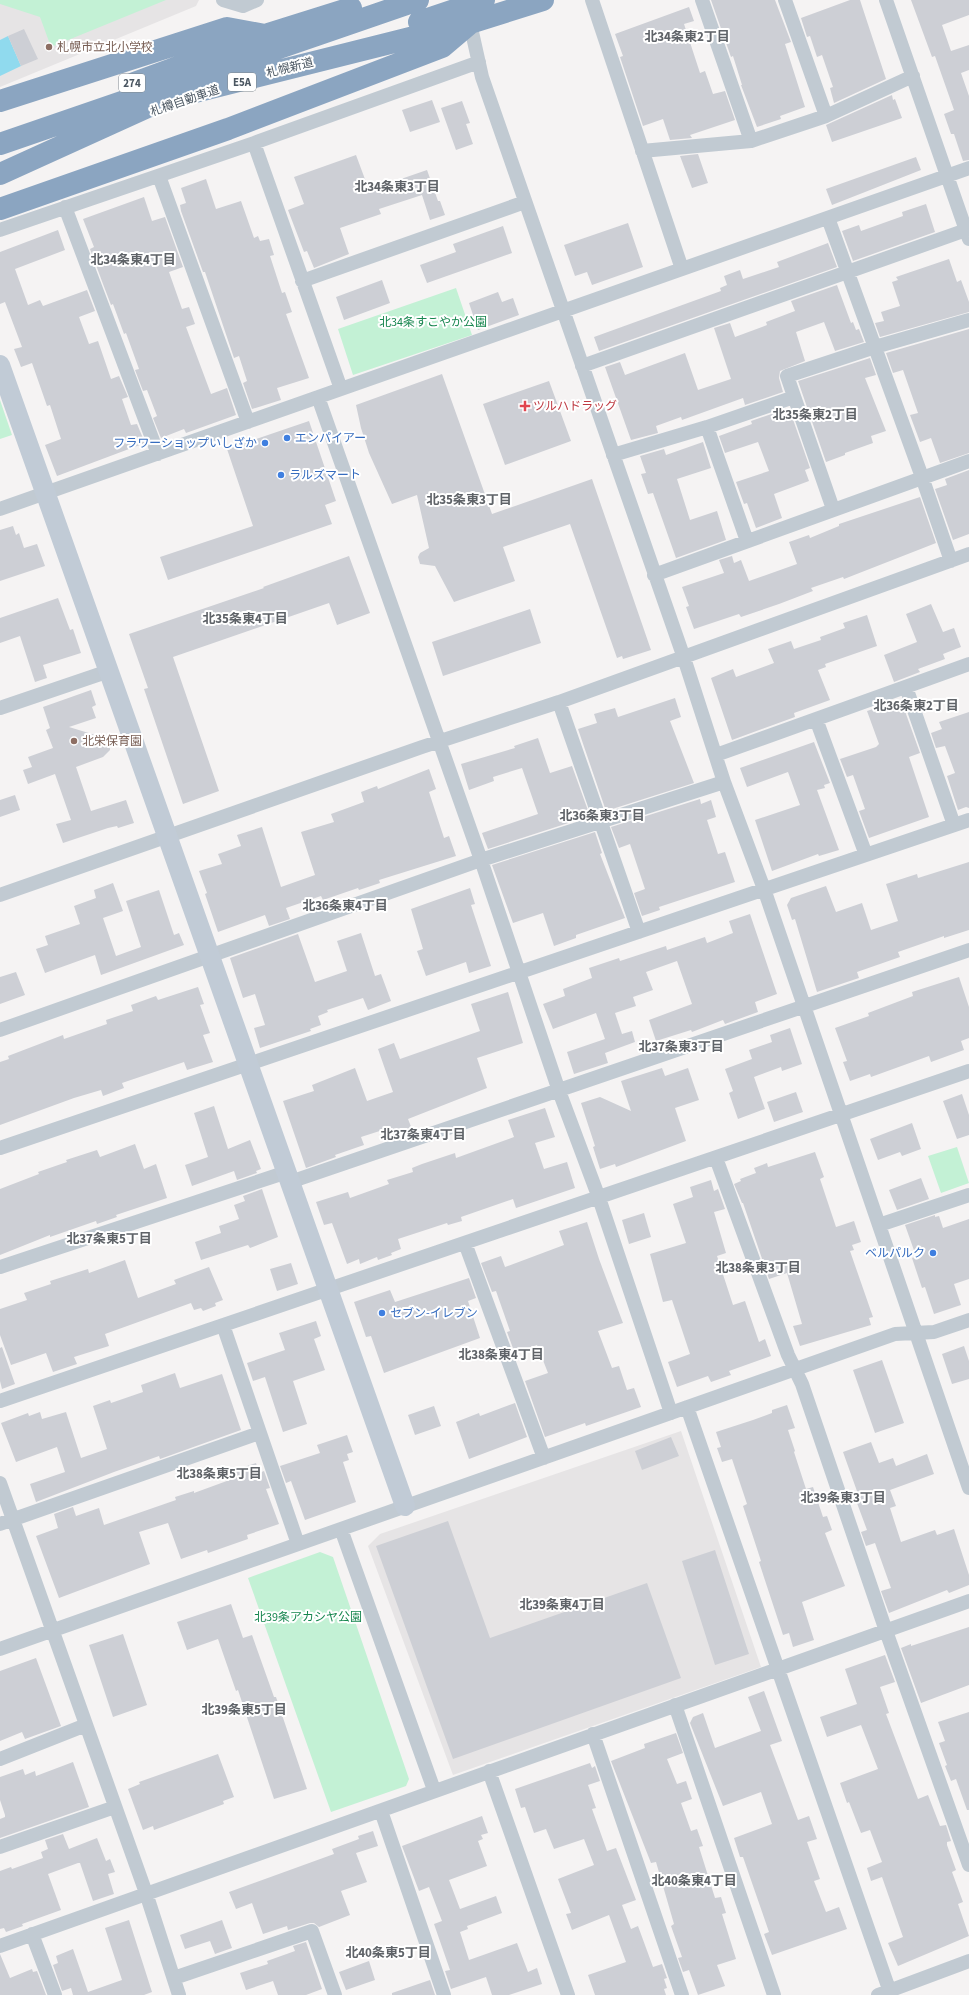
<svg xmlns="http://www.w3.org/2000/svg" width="969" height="1995" font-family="'Source Sans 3','Noto Sans JP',sans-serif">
	<rect width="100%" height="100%" fill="#f5f3f3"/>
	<path fill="#e6e4e5" d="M0 0H199L196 6 0 87Z
		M681 1431 761 1667 453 1775 368 1546 380 1534Z"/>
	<path fill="#c3f1d5" d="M0 0H166L51 47 40 17 0 4Z
		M456 288 472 335 353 375 338 329Z
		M0 400 12 435 0 439Z
		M957 1147 969 1183 941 1193 928 1156Z
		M320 1552 333 1557 409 1779 406 1786 331 1812 248 1578Z"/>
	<path fill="#90daee" d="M8 36 21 66 0 76V40Z"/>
	<path fill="#cdcfd5" d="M711 0H775L791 42 785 44 805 107 780 116 781 119 757 127 741 85H742L733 56 731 57Z
		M850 0H860L886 79 834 103 830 88 833 87 822 55 817 57 810 36 807 37 801 18Z
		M911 0H969V15L942 25 951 51 969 45V70L961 73 969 96V160L963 161 954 134H951L944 114 954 110 935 56 932 57Z
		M689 7 694 21 684 24 700 73 705 71 713 94 725 91 735 120 690 135 692 138 670 140 663 119 643 126 620 57 623 56 615 34Z
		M24 29 38 59 21 66 8 36Z
		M892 95 893 100 895 99 902 118 832 142 826 125Z
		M432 100 440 122 410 132 402 110Z
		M462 101 470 123 466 124 473 144 456 150 441 108Z
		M698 154 708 183 692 188 680 156Z
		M356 155 369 190 427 170 438 201H440L445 215 430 220 422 195 379 209 381 214 340 228 349 254 314 268 307 251 304 252 288 210 304 204 294 177Z
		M916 157 921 170 832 205 826 189Z
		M206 179 216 209 241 201 254 238 258 236 260 241 269 239 274 255 270 256 282 293 285 292 292 312 286 314 309 378 277 388 281 400 252 409 243 383 247 381 239 356 234 358 205 272H203L181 211 180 205 186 203 181 188Z
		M144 197 152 221 165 217 183 267 169 272 182 309 189 307 195 324 186 327 211 394 227 388 236 415 186 433 184 429 161 438 153 418 157 416 147 390 143 391 135 370 139 369 126 333 124 334 113 304 111 305 103 284 90 249 94 247 83 219Z
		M926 204 935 232 853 261 842 231 859 225 861 231 903 216 902 212Z
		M628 223 643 267 592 285 587 272 575 276 564 245Z
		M503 226 512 253 427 283 420 265 456 252 453 244Z
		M58 230 65 250 15 269 28 305 40 300 43 306 87 290 95 311 79 317 89 344 98 341 111 379 119 376 128 397 122 399 131 425 137 424 145 443 57 476 45 445 61 439 50 405 47 406 32 363 21 367 14 349 22 347 5 302 0 304V252Z
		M828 243 837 267 599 351 594 337 721 291 720 288 727 285 724 276 740 270 743 279 779 267 777 262Z
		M949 259 957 282 961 280 969 302V312L880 337 875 323 884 321 881 312 900 306 892 282 898 280 896 277Z
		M382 280 390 303 344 320 336 297Z
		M837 285 851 323 853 322 856 330 859 329 864 342 835 351 824 322 796 332 805 361 780 371 779 378 783 392 745 405 743 398 682 420 681 417 656 426 658 433 631 440 605 367 620 362 625 375 685 353 698 390 731 379 714 328 730 323 735 337 767 325 766 322 795 311 791 301Z
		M498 292 502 302 513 298 519 315 478 330 469 303Z
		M969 329V453L940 463 931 438 920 442 910 415 918 413 903 370 893 373 886 353Z
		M870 358 876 375 865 378 886 431 871 436 873 443 845 453V455L826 462 798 381Z
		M442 374 492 514 592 479 651 650 623 659 622 656 617 658 570 524 503 547 515 581 454 602 435 566 420 564 418 557 420 553 429 548 417 495 392 504 369 453 361 428 356 405Z
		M549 381 571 441 505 465 483 404Z
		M789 408 810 468 805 470 809 481 774 494 782 518 756 528 747 503 744 504 736 482 769 471 758 442 725 453 719 436 752 424 751 421Z
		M309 421 336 501 325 505 332 524 168 580 160 557 253 526 227 449Z
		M703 442 711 468 677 479 690 520 717 511 726 540 676 558 653 493 648 494 641 474 646 473 640 456 664 449 666 455Z
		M969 470V534L953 540 935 489 947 485 945 479Z
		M920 497 936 543 844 579 843 577 811 588 813 591 779 604 741 617 739 614 694 629 686 607 689 606 682 587 724 573 719 560 732 556 734 563 741 560 749 581 797 564 789 542 809 535 810 538 839 526V524Z
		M13 526 16 535 19 533 24 548 37 544 45 566 0 581V530Z
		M349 556 370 613 337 625 329 603 173 657 219 791 183 804 144 689 148 688 129 634 264 588 263 587Z
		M58 598 70 630 73 629 81 653 43 665 47 678 35 682 20 636 0 643V618Z
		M931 604 943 632 954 628 961 647 943 654 945 659 918 669 920 672 894 682 884 655 917 642 906 614Z
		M530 609 541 643 443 676 432 642Z
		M867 615 877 646 825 664 826 667 818 670 830 700 794 713 795 717 732 740 711 678 733 669 736 677 774 663 768 649 791 641 794 649 821 640 820 637 845 628 843 623Z
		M91 690 96 705 92 707 96 718 69 727 105 738 110 746V750L103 757 76 767 91 811 126 800 134 823 118 828 117 826 108 828 63 843 56 824 71 820 55 774 28 784 23 770 32 767 28 757 53 748 46 730 50 728 43 707Z
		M675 698 681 717 670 721 694 783 606 811 578 729 597 723 594 714 615 708 618 717Z
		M901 700 920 753 909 757 929 817 869 838 859 811 865 809 853 775 847 777 840 759 876 747 879 744 867 711Z
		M969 712V808L966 807 958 810 947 776 955 773 945 746 936 748 931 733 942 729 939 722Z
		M538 738 550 773 572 766 590 816 488 849 482 833 538 814 522 768 493 777 494 781 469 790 461 764 515 748 514 746Z
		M814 742 830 783 824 785 825 788 817 790 839 850 819 856 818 854 772 871 755 820 800 805 788 772 747 787 740 768Z
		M429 769 436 789 429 792 444 838 449 836 456 856 379 880 380 883 359 890 358 888 323 900 321 896 286 908 290 919 269 926 265 915 218 932 205 894 207 893 199 871 222 864 218 854 241 846 237 835 262 827 281 887 315 875 301 832 334 822 331 814 364 802 361 792 377 786 378 789Z
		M15 795 20 810 0 817V800Z
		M700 799 701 804 711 800 716 817 707 820 718 854 725 852 735 882 659 907 660 910 642 916 634 893 645 889 630 844 619 848 611 827Z
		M595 832 602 853 600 854 625 918 576 935V938L554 946 543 913 513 923 492 865Z
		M969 862V930L944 938V936L898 952 900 957 857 972 859 978 817 992 795 919 792 920 787 905 791 898 826 886 836 912 862 903 871 930 898 921 886 884 917 874 918 878Z
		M113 883 123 911 103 918 116 956 141 947 126 901 159 890 174 935 179 933 184 945 101 975 95 955 45 973 36 949 48 945 45 936 80 924 74 906 96 898 94 890Z
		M470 888 475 904 471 905 491 966 469 973 466 962 426 976 417 951 423 949 411 909Z
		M750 914 777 994 755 1002 758 1012 725 1024 723 1020 692 1032 691 1030 656 1041 649 1020 692 1004 677 961 646 972 653 990 633 997 636 1006 615 1013 622 1034 632 1031 635 1042 605 1053 608 1063 574 1074 567 1052 605 1039 596 1013 553 1029 543 1004 565 996 563 989 592 978 589 968 619 958 620 961 666 946 667 950 705 937 707 943 733 933 729 921Z
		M361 933 375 976 381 974 391 1001 368 1010 363 998 327 1010 328 1012 318 1016 321 1025 310 1029 311 1031 260 1048 254 1028 265 1025 255 994 243 998 230 958 298 934 315 982 347 971 337 941Z
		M16 972 25 995 0 1004V977Z
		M959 977 969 1007V1038L961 1041 964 1050 931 1062 929 1056 871 1077 870 1074 850 1081 843 1062 847 1061 835 1028 869 1016 868 1013 913 996 912 992Z
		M198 987 204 1004 200 1005 210 1033 203 1035 213 1062 187 1070 184 1062 122 1083 124 1088 103 1096 101 1090 74 1098 0 1125V1062L9 1059 8 1056 63 1035 64 1039 107 1024 106 1020 133 1011 131 1005 156 996 158 1000Z
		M508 992 523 1043 477 1058 487 1088 408 1119 412 1129 391 1136 389 1128 361 1137 364 1145 335 1155 336 1157 306 1168 283 1101 314 1091 312 1085 355 1068 367 1101 393 1092 378 1049 394 1043 400 1059 480 1031 471 1004Z
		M790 1028 802 1064 782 1071 781 1067 754 1077 765 1109 738 1119 729 1093 733 1091 725 1069 752 1059 749 1050 772 1042 770 1035Z
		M662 1068 665 1076 688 1068 699 1100 675 1108 686 1141 616 1167 615 1164 600 1169 593 1147 595 1146 581 1103 600 1097 631 1111 621 1081Z
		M796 1092 803 1112 774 1122 767 1102Z
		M962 1094 969 1115V1135L957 1139 943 1101Z
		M214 1106 228 1149 250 1140 261 1169 256 1171 257 1173 237 1180 234 1171 192 1186 185 1165 208 1157 194 1113Z
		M545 1108 555 1137 535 1143 544 1169 567 1162 575 1188 516 1208 513 1199 461 1217 462 1221 448 1225 447 1223 398 1239 401 1249 391 1253 392 1255 378 1260 377 1257 360 1264 359 1259 347 1264 332 1223 324 1225 316 1202 348 1192 350 1198 389 1184 387 1180 413 1172 412 1168 422 1164 455 1153 456 1158 514 1137 508 1120Z
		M912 1123 921 1149 902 1156 900 1152 878 1160 870 1139Z
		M135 1144 144 1169 156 1164 167 1198 116 1215 117 1217 97 1224 96 1221 50 1237V1235L0 1255V1189L39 1174 38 1172 67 1162 66 1160 97 1150 100 1157Z
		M815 1152 824 1177 820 1179 836 1227 854 1221 861 1242 852 1245 854 1250 850 1251 873 1317 869 1318 871 1325 800 1346 793 1326 802 1324 787 1273 769 1279 743 1203H742L734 1184 741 1181 740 1179 756 1173 754 1168 767 1163 768 1167Z
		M921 1178 929 1199 897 1210 889 1190Z
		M711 1180 714 1191 718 1189 725 1209 714 1212 726 1253 717 1256 733 1305 745 1301 759 1342 765 1339 771 1356 729 1371 731 1375 711 1382 708 1376 677 1387 668 1362 690 1354 672 1300 663 1302 650 1254 686 1243 673 1204 693 1197 690 1187Z
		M262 1189 278 1237 250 1248 248 1245 201 1260 195 1242 221 1233 219 1226 239 1219 234 1205 245 1201 243 1196Z
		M644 1213 651 1237 629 1244 622 1220Z
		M935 1215V1217L939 1216 943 1228 969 1219V1279L954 1284 961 1305 934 1314 925 1287 922 1288 912 1258 916 1256 905 1225Z
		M587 1222 599 1259 623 1323 598 1331 612 1368 619 1366 627 1390 634 1388 641 1407 586 1426 585 1423 545 1437 525 1381 548 1373 537 1345 516 1352 514 1351 507 1332 510 1331 496 1291 492 1292 481 1263 501 1256 505 1267 564 1245 559 1231Z
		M125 1260 138 1298 176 1284 174 1280 209 1267 223 1300 215 1303 216 1306 203 1311 201 1308 194 1310 191 1303 105 1334 109 1346 74 1357 77 1364 53 1372 46 1353 11 1365 0 1335V1309L27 1300 24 1293 51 1284 50 1281 88 1269 89 1273Z
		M291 1263 298 1284 277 1291 270 1269Z
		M469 1278 476 1298 468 1301 480 1338 384 1373 371 1336 366 1337 354 1302 390 1290 395 1302Z
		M316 1321 321 1336 314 1339 325 1370 293 1381 307 1424 283 1432 265 1377 253 1381 247 1363 285 1350 279 1333Z
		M964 1346 969 1361V1379L952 1384 942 1354Z
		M2 1347 15 1384 2 1389 0 1381V1348Z
		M882 1360 904 1423 875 1433 853 1370Z
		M175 1373 180 1388 222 1374 241 1430 160 1459 159 1456 114 1472 36 1502 30 1484 65 1472 57 1447 16 1462 1 1423 28 1413 29 1416 40 1412 42 1419 66 1412 81 1458 107 1449 93 1406 110 1400 111 1403 143 1392 141 1385Z
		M515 1403 527 1437 469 1459 456 1422 479 1413 480 1416Z
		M787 1405 795 1428 788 1430 795 1451 794 1452 806 1489 813 1487 823 1517 827 1516 832 1530 825 1533 845 1586 802 1602 814 1640 793 1647 789 1633 783 1635 759 1562 761 1561 743 1506 747 1504 732 1459 722 1462 717 1448 721 1447 716 1432 753 1420 772 1413V1410Z
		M434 1406 441 1426 415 1435 408 1415Z
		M347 1435 353 1452 347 1454 349 1460 343 1462 356 1502 305 1520 291 1481 286 1483 280 1466 320 1453 317 1445Z
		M671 1437 679 1456 642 1470 635 1451Z
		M871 1442 879 1463 893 1458 896 1466 927 1454 934 1474 890 1490 896 1506 890 1508 901 1542 935 1530 937 1535 954 1529 969 1575V1585L949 1593 947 1590 889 1613 881 1591 891 1588 875 1543 866 1546 861 1532 867 1530 854 1495 858 1494 843 1452Z
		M256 1463 259 1473 264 1471 270 1488 266 1489 279 1524 247 1535 248 1539 208 1553 207 1550 181 1559 168 1523 139 1532 150 1564 59 1598 36 1536 58 1528 54 1514 73 1507 76 1516 99 1508 104 1525 176 1500 175 1497 194 1491V1493L235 1478 232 1471Z
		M448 1521 490 1638 647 1583 681 1678 453 1759 376 1546Z
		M715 1550 749 1654 715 1665 682 1561Z
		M231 1604 243 1638 252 1635 274 1697H276L307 1789 274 1799 238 1690 236 1691 218 1639 187 1650 177 1622Z
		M969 1627V1685L921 1703 901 1648 911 1644V1646Z
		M123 1634 147 1705 113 1717 89 1645Z
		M885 1655 895 1682 880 1687 889 1713 886 1714 918 1799 928 1795 940 1826 946 1825 951 1841 947 1842V1845L956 1870 952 1872 963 1902 958 1904 969 1936 898 1966 888 1943 903 1937 882 1877 871 1881 867 1868 882 1862 870 1830 861 1833 849 1802 847 1803 840 1783 878 1769 861 1725 827 1737 820 1717 857 1704 845 1669Z
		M36 1658 61 1726 25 1739 22 1732 0 1741V1671Z
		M764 1691 782 1741 770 1745 798 1820 809 1816 817 1839 807 1842 820 1879 814 1881 826 1912 839 1907 847 1929 772 1955 764 1934 769 1932 743 1857H740L734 1838 772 1824 761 1792 723 1806 690 1723 693 1717 703 1713 715 1748 761 1731 748 1697Z
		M969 1712V1810H967L956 1779 951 1781 945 1766 947 1765 939 1743 945 1741 938 1722Z
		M676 1733 683 1753 667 1759 677 1784 686 1781 692 1799 681 1803 691 1831 697 1829 703 1846 699 1847 715 1898 721 1897 726 1913 722 1914 736 1959 717 1965 725 1986 698 1995 689 1970 683 1972 678 1958 682 1957 671 1926 674 1924 656 1862 651 1863 611 1761 645 1748 644 1744Z
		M218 1754 234 1797 223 1801 224 1804 154 1830 153 1826 143 1830 128 1789 140 1784 139 1782Z
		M73 1762 89 1807 0 1838V1819L5 1817V1815L0 1800V1777L23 1769 25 1775 35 1771 36 1776Z
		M590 1763 592 1768 595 1766 600 1781 588 1785 596 1808 592 1809 607 1851 616 1848 636 1900 622 1905 631 1929 638 1926 653 1967 662 1964 667 1978 664 1979 667 1988 664 1989 666 1995H595L588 1975 626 1962 609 1915 572 1930 566 1914 571 1913 558 1879 594 1865 584 1839 554 1849 546 1829 534 1833 525 1807 521 1808 515 1789Z
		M482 1816 488 1833 481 1835 483 1839 478 1841 487 1866 449 1880 460 1909 496 1896 502 1913 467 1926 468 1929 460 1932 469 1960 517 1943 528 1972 537 1968 542 1984 509 1995H492L486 1977 451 1989 445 1971 450 1970 434 1924 442 1921 429 1887 419 1891 402 1846Z
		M373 1831 378 1846 356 1853 367 1882 341 1891 350 1915 319 1927 314 1923H310L288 1930 287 1926 263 1934 252 1903 236 1909 229 1892 334 1854 332 1849 359 1839 358 1836Z
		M63 1834 69 1849 97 1838 106 1861 110 1859 115 1872 108 1874 114 1894 93 1901 80 1863H78L48 1874 61 1910 22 1924 23 1926 6 1932 4 1928 0 1929V1871L11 1867 12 1869 43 1858 41 1852 48 1849 45 1840Z
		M129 1920 152 1992 144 1995H73L71 1988 62 1991 53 1965 58 1963 56 1956 73 1949 88 1992 122 1980 105 1928Z
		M222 1920 232 1948 215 1954 210 1941 185 1949 180 1935Z
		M306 1942 322 1989 306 1995H278L273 1981 246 1990 240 1973 268 1964 267 1961 295 1951 293 1946Z
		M0 1954 10 1978 32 1969 33 1972 37 1971 46 1995H0Z
		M369 1961 375 1980 346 1990 339 1972Z
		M430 1980 435 1995H392V1993Z"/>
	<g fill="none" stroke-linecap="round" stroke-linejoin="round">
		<path stroke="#c1cad2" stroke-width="14" d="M223 0 243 6 257 0
			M592 0 682 269
			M702 0 751 141
			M785 0 826 116
			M886 0 969 239
			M470 23 482 77 684 658 724 782 764 889 969 1488
			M254 143 341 389
			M642 151 751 141 826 116 913 76
			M159 176 248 422
			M65 207 158 454
			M828 218 922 477 951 561
			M0 230 254 143 479 62
			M302 281 525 202
			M582 366 966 230
			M318 397 481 860 559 1091 599 1198 671 1413
			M707 427 747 541
			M613 455 707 427 794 397
			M0 509 969 168
			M833 509 787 376 875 347 969 320
			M654 575 969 461
			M906 687 954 825
			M559 702 639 932
			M0 708 109 671
			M816 719 866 855
			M716 755 969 664
			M0 895 422 747 559 702 969 554
			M0 1030 481 860 724 782
			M0 1148 969 820
			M716 1158 788 1355 802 1384 886 1631 969 1865
			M290 1182 969 950
			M879 1225 969 1195
			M465 1243 544 1458
			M0 1267 287 1172
			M223 1325 298 1544
			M0 1401 969 1071
			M687 1407 891 1995
			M0 1483 146 1893 179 1995
			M0 1524 259 1433
			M341 1529 434 1790
			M0 1649 895 1334 934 1332 969 1320
			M675 1705 774 1995
			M593 1734 682 1995
			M0 1759 86 1725
			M489 1771 568 1995
			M381 1811 444 1995
			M0 1847 115 1807
			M32 1934 55 1995
			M0 1946 969 1601
			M174 1978 312 1931 335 1995
			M878 1995 969 1961"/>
		<path stroke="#c1cbd6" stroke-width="20" d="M0 365 405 1506"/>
		<path stroke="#8ba5c1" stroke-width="22" d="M419 22 484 0
			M134 83 265 35 351 8
			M0 101 227 28 265 35
			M0 144 418 0
			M0 174 163 100 470 23 543 0
			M0 209 228 129 442 47 468 25"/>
	</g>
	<g fill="#8d6e63" stroke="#fff" stroke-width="1.5">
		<circle cx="49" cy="47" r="4"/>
		<circle cx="74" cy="741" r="4"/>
	</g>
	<path fill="#e0444e" stroke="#fff" stroke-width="1.5" d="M523 400h4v4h4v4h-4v4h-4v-4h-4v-4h4z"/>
	<g fill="#3f7fe0" stroke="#fff" stroke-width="1.5">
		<circle cx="287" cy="438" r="4"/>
		<circle cx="265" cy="443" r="4"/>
		<circle cx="281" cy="475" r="4"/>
		<circle cx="933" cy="1253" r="4"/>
		<circle cx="382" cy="1313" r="4"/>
	</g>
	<g text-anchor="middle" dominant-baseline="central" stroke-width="4" stroke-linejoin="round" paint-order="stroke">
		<g fill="#fff" stroke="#808990" stroke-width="1">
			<rect x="228" y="73" width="28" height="18" rx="3"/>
			<rect x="119" y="74" width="26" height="18" rx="3"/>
		</g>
		<g font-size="11" font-weight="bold" fill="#4a5661">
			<text x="242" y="82">E5A</text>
			<text x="132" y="83">274</text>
		</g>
		<g font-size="12" fill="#785e54" stroke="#fff" text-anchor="start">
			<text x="57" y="47">札幌市立北小学校</text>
			<text x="82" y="741">北栄保育園</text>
		</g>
		<g font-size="12" fill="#4a5661" stroke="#fff">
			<text transform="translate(290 68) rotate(-14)">札幌新道</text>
			<text transform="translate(185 101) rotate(-19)">札樽自動車道</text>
		</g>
		<g font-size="12" fill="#17864f" stroke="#fff">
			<text x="433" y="322">北34条すこやか公園</text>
			<text x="308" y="1617">北39条アカシヤ公園</text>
		</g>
		<g font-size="12" fill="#be3a42" stroke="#fff" text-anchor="start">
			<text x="533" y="406">ツルハドラッグ</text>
		</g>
		<g font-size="12" fill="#366cbe" stroke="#fff" text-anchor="start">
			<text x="295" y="438">エンパイアー</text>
			<text x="257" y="443" text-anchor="end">フラワーショップいしざか</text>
			<text x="289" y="475">ラルズマート</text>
			<text x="925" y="1253" text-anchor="end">ベルパルク</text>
			<text x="390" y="1313">セブン-イレブン</text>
		</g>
		<g font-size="13" font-weight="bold" fill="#5f6368" stroke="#fff">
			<text x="687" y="37">北34条東2丁目</text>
			<text x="397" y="187">北34条東3丁目</text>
			<text x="133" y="260">北34条東4丁目</text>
			<text x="815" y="415">北35条東2丁目</text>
			<text x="469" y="500">北35条東3丁目</text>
			<text x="245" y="619">北35条東4丁目</text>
			<text x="916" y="706">北36条東2丁目</text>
			<text x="602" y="816">北36条東3丁目</text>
			<text x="345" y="906">北36条東4丁目</text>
			<text x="681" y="1047">北37条東3丁目</text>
			<text x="423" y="1135">北37条東4丁目</text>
			<text x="109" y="1239">北37条東5丁目</text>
			<text x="758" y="1268">北38条東3丁目</text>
			<text x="501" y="1355">北38条東4丁目</text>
			<text x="219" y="1474">北38条東5丁目</text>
			<text x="843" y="1498">北39条東3丁目</text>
			<text x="562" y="1605">北39条東4丁目</text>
			<text x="244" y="1710">北39条東5丁目</text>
			<text x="694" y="1881">北40条東4丁目</text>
			<text x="388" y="1953">北40条東5丁目</text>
		</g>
	</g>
</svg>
